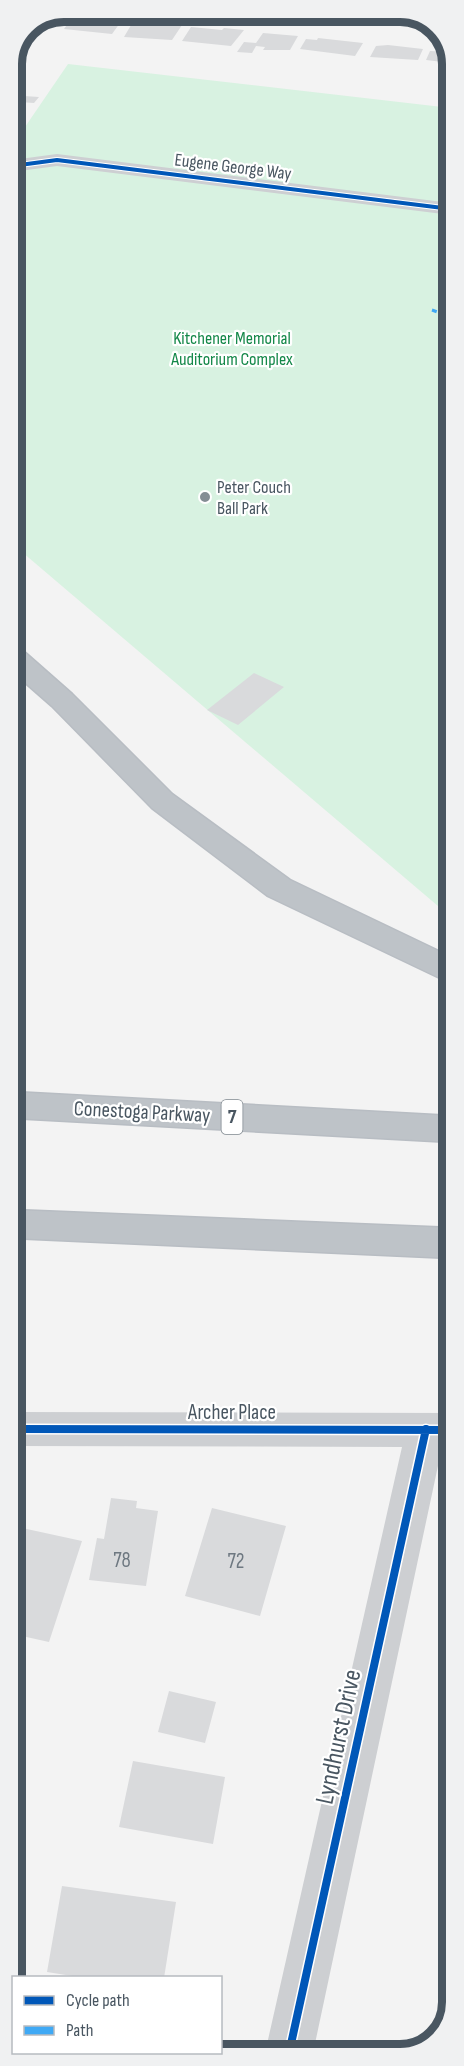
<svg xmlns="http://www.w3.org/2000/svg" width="464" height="2066" font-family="'Sofia Sans Condensed',sans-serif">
	<rect width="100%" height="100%" fill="#f3f3f3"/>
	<path fill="#d8f2e1" d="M68 64 451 108V914L445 912 22 552 12 550V146Z"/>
	<path fill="#d9dadc" d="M74 15 105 19H126L123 24 120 23 112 34 64 29Z
		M134 20 182 25 172 40 124 37Z
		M191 27 222 30 224 28 244 30 231 46 182 41Z
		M263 33 298 36 290 50H263L265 47 256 46 252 53 237 52 244 42 256 43Z
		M318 38 363 43 355 56 300 49 306 39 317 40Z
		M388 45 423 49 418 60 370 57 376 46Z
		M430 51 450 52 451 63 426 60Z
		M24 96 39 97 34 103 20 102Z
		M254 673 284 687 238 725 207 710Z
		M111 1498 137 1501 136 1508 158 1511 146 1586 89 1580 97 1538 104 1539Z
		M212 1508 286 1526 260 1616 185 1596Z
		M13 1526 82 1541 49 1642 13 1634Z
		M169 1691 216 1702 205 1743 158 1732Z
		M133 1761 225 1777 213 1844 119 1827Z
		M62 1886 176 1902 164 1978H85L47 1972Z"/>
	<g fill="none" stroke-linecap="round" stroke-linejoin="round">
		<defs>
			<path id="highway" d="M12 648 22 650 72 694 172 794 290 880 451 957 452 981 440 978 268 896 152 808 52 706 12 671Z
				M13 1092 452 1116V1142L13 1118Z
				M13 1210 452 1228V1258L13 1238Z"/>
		</defs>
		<use href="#highway" stroke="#b8bdc3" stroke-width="3"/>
		<path fill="#cdcfd2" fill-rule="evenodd" d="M322 12H385L412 15 433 25 426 27 331 17Z
			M57 154 451 203V215L57 166 12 172V160Z
			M13 1412 452 1413V1447H442L313 2053H265L402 1447 13 1446Z"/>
		<use href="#highway" fill="#bec3c8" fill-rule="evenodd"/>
		<path stroke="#3fa9f5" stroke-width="3" stroke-dasharray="5 3" stroke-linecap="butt" d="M432 310 451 317"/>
		<defs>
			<path id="cycleway-far1" d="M12 166 57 160 451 209"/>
			<path id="cycleway" d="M13 1429 452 1430
				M289 2053 426 1429"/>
		</defs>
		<use href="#cycleway-far1" stroke="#fff" stroke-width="6"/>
		<use href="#cycleway" stroke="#fff" stroke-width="11"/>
		<use href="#cycleway-far1" stroke="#0057b8" stroke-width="4"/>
		<use href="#cycleway" stroke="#0057b8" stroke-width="8"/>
	</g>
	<circle fill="#848d94" stroke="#fff" stroke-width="2" cx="205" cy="497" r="6"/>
	<g text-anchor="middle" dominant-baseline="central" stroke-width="4.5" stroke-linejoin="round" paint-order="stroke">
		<g font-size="18" fill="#495661" stroke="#fff">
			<text transform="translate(233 167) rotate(7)">Eugene George Way</text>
		</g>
		<g font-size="18" fill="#148849" stroke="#fff">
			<text x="232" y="338">Kitchener Memorial<tspan x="232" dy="21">Auditorium Complex</tspan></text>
		</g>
		<g font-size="18" fill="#495661" stroke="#fff" text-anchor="start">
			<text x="217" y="487">Peter Couch<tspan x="217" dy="21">Ball Park</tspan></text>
		</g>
		<rect fill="#fff" stroke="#808990" stroke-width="1.5" x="221.5" y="1100" width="21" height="34" rx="4.5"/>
		<g font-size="20" font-weight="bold" fill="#495661">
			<text x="232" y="1117">7</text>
		</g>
		<g font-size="21" fill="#495661" stroke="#fff">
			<text transform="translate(142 1112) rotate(3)">Conestoga Parkway</text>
			<text x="232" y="1412">Archer Place</text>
		</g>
		<g font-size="21" fill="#6e7881">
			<text x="122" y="1560">78</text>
			<text x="236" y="1561">72</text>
		</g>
		<g font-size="26" fill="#495661" stroke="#fff">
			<text transform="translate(339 1737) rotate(-78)">Lyndhurst Drive</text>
		</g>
	</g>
	<path d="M0 0H464V2066H0ZM64 22H400A42 42 0 0 1 442 64V2002A42 42 0 0 1 400 2044H64A42 42 0 0 1 22 2002V64A42 42 0 0 1 64 22Z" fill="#f0f1f2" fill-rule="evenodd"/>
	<path fill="none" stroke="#495661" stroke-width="8" d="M64 22H400A42 42 0 0 1 442 64V2002A42 42 0 0 1 400 2044H64A42 42 0 0 1 22 2002V64A42 42 0 0 1 64 22Z"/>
	<rect x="12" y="1976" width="210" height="78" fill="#ffffff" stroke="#b6bbc0" stroke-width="1.5"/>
	<rect x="24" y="1996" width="30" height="9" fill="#0057b8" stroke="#b6bbc0" stroke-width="1.5"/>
	<text x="66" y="2006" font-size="18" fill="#495661">Cycle path</text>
	<rect x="24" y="2026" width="30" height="9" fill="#3fa9f5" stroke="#b6bbc0" stroke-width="1.5"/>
	<text x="66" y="2036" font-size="18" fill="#495661">Path</text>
</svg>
